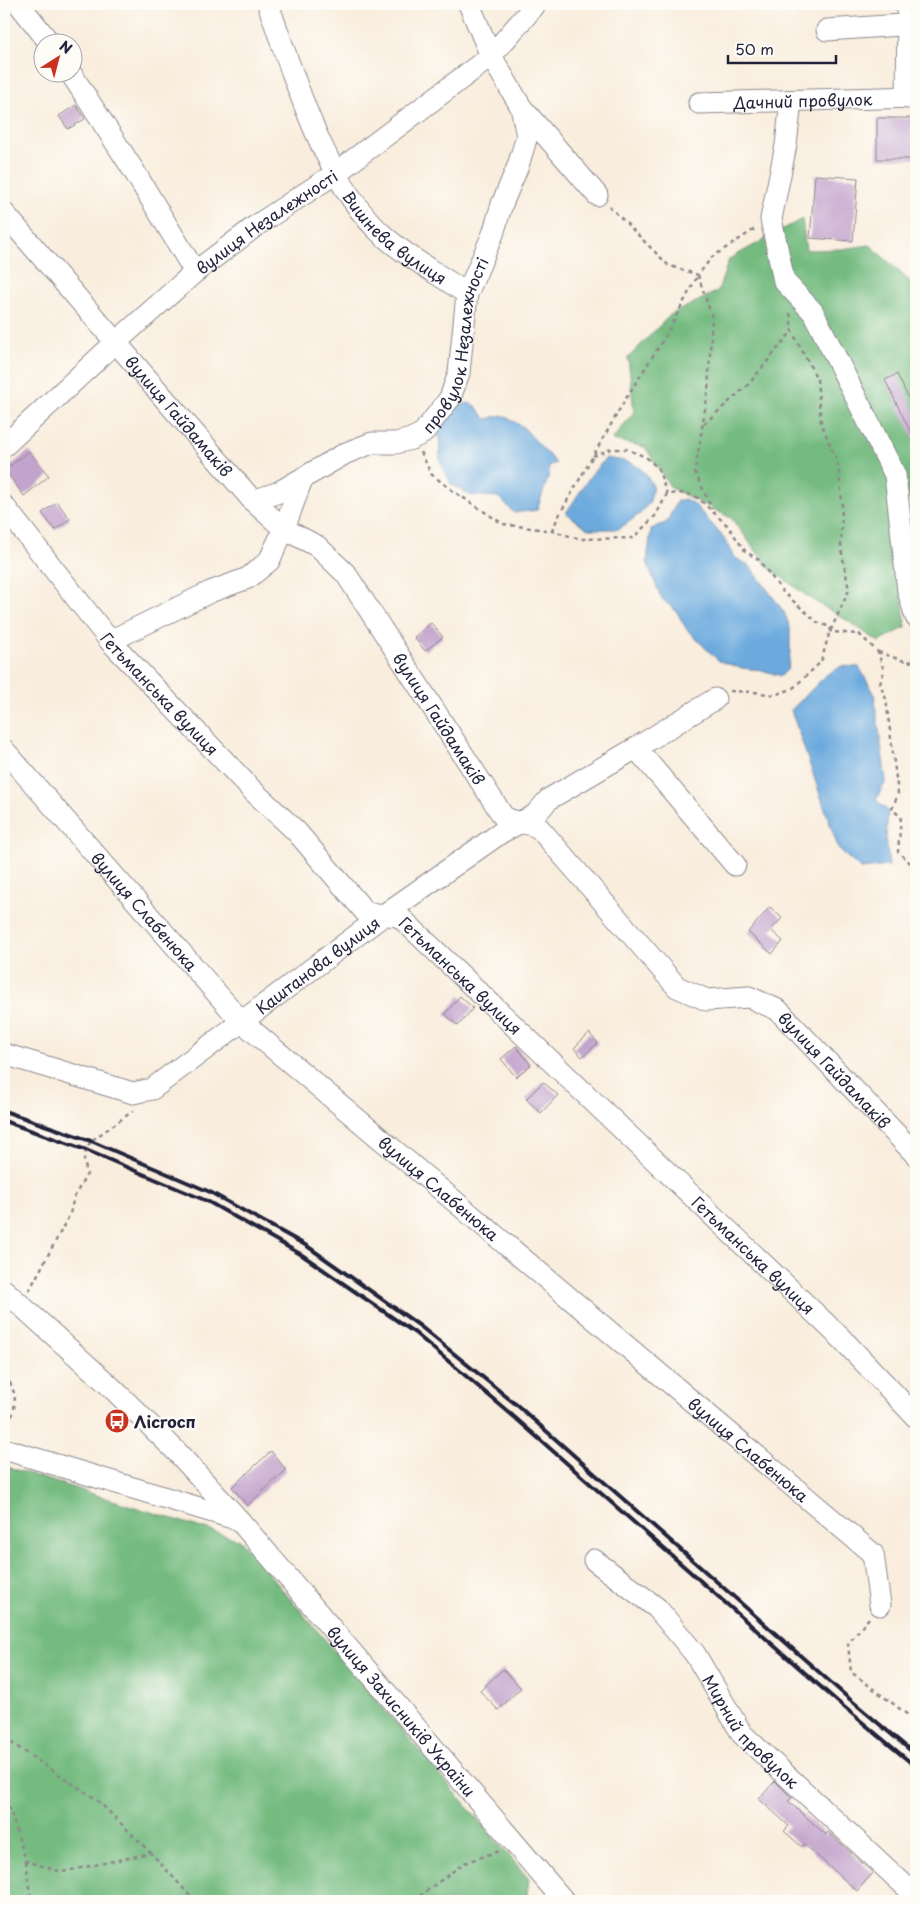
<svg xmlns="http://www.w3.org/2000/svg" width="920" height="1905" font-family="'Playpen Sans',sans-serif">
	<rect width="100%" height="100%" fill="#fdfcf7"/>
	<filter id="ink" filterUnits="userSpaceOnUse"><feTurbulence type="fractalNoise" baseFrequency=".02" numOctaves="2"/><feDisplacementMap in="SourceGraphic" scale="10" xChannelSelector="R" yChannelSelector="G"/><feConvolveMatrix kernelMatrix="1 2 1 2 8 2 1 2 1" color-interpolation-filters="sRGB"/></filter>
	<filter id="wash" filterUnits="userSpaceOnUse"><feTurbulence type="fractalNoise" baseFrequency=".0096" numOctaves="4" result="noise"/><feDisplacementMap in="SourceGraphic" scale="20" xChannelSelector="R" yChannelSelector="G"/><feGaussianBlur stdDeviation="1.12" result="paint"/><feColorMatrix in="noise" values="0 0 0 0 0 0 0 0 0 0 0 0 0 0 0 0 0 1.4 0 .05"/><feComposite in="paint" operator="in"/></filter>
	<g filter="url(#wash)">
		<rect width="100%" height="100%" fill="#f9eddd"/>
		<path fill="#74bb80" stroke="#4b6e5e" d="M802 219 806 250 842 249 870 245 916 287V480L893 532 906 627 879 642 848 621 811 599 769 568 731 518 671 488 645 447 612 440 634 412 628 358 670 315 718 291 729 259Z
			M4 1466 240 1540 529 1879 526 1901H4Z"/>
		<path fill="#6caade" stroke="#47668c" d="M467 403 475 405 486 419 503 415 523 427 556 463 549 466V475L537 510 514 513 498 497 470 495 451 484 440 461 439 432 454 408Z
			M606 458C631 462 640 462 653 486L650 501 641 513 619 529H588L566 513 591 475Z
			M685 499 695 505 724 538 734 557 750 566 784 612 790 627V652L788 669 781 676 762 670 741 668 719 661 687 630 677 612 661 598 647 562 651 529 667 522 677 501Z
			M842 666 859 667 874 693 886 781 876 800 888 811 886 840 889 866 861 869 839 850 791 710 826 675Z"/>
		<g id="blocks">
			<path fill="#c2a3cc" d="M76 105 85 119 68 129 59 116Z
				M877 118H916V159H877Z
				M815 175 858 178 853 241 810 238Z
				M897 374 916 414V443L885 380Z
				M29 451 49 476 24 496 5 470Z
				M57 502 70 519 55 530 42 513Z
				M431 623 443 637 425 651 414 637Z
				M770 907 782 918 771 930 783 941 772 954 748 932Z
				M460 996 473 1008 458 1026 445 1014Z
				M589 1033 598 1043 582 1057 574 1048Z
				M516 1046 531 1065 516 1077 501 1059Z
				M543 1082 558 1095 541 1113 526 1099Z
				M271 1451 286 1470 247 1506 232 1487Z
				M503 1669 521 1688 498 1710 480 1691Z
				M775 1781 792 1798 788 1801 826 1835 828 1832 873 1873 857 1891 804 1844 802 1847 784 1831 789 1826 759 1799Z"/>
		</g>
	</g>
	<g filter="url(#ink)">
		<use href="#blocks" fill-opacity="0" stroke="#8e888c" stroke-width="1"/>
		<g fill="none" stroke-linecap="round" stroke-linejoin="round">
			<defs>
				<g id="minor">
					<path d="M19 4 49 42"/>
					<path id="s1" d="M268 4C294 77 326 186 385 237 410 259 440 275 467 294"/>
					<path d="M469 4 491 56 521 107 597 195"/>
					<path d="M827 30 916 24"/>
					<path d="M70 72 134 171 195 272"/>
					<path d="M907 98 908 7"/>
					<path d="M791 101 786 145 771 219 784 281 813 312 895 475 908 591 916 617"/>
					<path id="s2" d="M699 103 916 97"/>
					<path id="s3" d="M4 213 253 501 284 529 317 546 346 574 503 816C515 825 527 820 540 829L677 987 707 1000 749 997 778 1010 916 1155"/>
					<path id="s4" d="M4 446 115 343 195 272 257 225 336 173 491 56 536 4"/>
					<path id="s5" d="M253 501 279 492 346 453 372 443H396L411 439 423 433 450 398 459 373 467 294 493 234 502 204 518 166 527 136 521 107"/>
					<path id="s6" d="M4 506 110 641 253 791 296 831 366 913 399 916 844 1341 916 1417"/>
					<path d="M110 641 210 592 248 578 269 561 284 529 302 479"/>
					<path d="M636 748 735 865"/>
					<path id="s7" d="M4 750 241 1021 873 1554 880 1605"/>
					<path id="s8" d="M4 1054 133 1093 152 1089 385 914 502 832 535 815 549 799 636 748 715 699"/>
					<path id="s9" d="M4 1290 110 1386 177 1452 239 1520 564 1901"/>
					<path d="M4 1449 239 1520"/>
					<path id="s10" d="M594 1560 657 1608 695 1654 742 1734 916 1896"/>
				</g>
			</defs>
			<use href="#minor" stroke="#8e888c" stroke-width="23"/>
			<path stroke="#8e888c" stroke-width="2.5" stroke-dasharray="4 4" stroke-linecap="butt" d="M609 206 668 265 698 275 712 257 755 229
				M698 275 712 317 708 391 695 472 712 509
				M704 424 748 385 792 331
				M421 452 431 474 453 491 503 524 552 531 580 539 633 538 656 515 667 494
				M593 456 611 449H626L646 457 658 468 667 494 686 493 698 498 728 526 745 551 759 560 783 592 817 622 830 627 831 632 859 634 878 652 884 671 880 684 886 699 898 794 892 809 901 817 898 852 916 868
				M552 531 558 517 625 400 665 337 698 275
				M878 652 907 662 916 661
				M730 691 754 692 774 695 792 689 821 662 829 634 849 590 841 548 842 501 838 464 821 423 817 379 792 331 790 312
				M29 1291 70 1214 74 1197 87 1174 84 1160 86 1150 91 1141 133 1111
				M5 1431 14 1411 15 1395 8 1378V1316
				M869 1618 848 1644 851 1672 916 1721
				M4 1738 96 1799 151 1853
				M4 1791 26 1861 62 1872 151 1853 195 1901
				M26 1861 31 1901
				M413 1901 464 1863 499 1851"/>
			<use href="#minor" stroke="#fff" stroke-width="21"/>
			<path stroke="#22223b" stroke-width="4" d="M4 1111 91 1141 210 1192 307 1246 420 1326 518 1406 846 1696 916 1755
				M4 1121 86 1150 207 1201 302 1255 415 1333 512 1415 838 1702 916 1767"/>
		</g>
	</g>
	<defs>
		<symbol id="bus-disc" viewBox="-11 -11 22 22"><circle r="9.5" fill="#c8321e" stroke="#fdfcf7"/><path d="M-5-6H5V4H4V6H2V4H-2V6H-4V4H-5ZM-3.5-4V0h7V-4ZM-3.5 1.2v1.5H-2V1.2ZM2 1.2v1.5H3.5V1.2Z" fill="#fff"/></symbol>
	</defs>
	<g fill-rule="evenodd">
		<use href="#bus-disc" x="103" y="1407" width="28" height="28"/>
	</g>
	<g text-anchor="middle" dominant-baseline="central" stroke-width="5" stroke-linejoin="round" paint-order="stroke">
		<g font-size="16" fill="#22223b" stroke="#fdfcf7">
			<text stroke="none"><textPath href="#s2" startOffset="104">Дачний провулок</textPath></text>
			<text stroke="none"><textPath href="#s4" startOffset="346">вулиця Незалежності</textPath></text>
			<text stroke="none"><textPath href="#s1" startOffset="271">Вишнева вулиця</textPath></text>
			<text stroke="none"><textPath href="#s5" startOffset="282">провулок Незалежності</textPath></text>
			<text stroke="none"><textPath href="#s3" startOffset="268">вулиця Гайдамаків</textPath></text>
			<text stroke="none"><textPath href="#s6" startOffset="244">Гетьманська вулиця</textPath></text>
			<text stroke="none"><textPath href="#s3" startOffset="672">вулиця Гайдамаків</textPath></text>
			<text stroke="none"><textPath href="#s7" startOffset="214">вулиця Слабенюка</textPath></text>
			<text stroke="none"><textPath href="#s8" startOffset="361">Каштанова вулиця</textPath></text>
			<text stroke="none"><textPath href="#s6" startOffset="664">Гетьманська вулиця</textPath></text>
			<text stroke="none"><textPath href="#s3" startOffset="1226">вулиця Гайдамаків</textPath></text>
			<text stroke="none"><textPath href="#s7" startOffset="619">вулиця Слабенюка</textPath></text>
			<text stroke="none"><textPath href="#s6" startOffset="1069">Гетьманська вулиця</textPath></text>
			<text stroke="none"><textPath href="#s7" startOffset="1024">вулиця Слабенюка</textPath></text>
			<text stroke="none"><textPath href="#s9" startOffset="580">вулиця Захисників України</textPath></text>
			<text stroke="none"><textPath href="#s10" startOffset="235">Мирний провулок</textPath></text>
		</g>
		<g font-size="16" font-weight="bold" fill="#22223b" stroke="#fdfcf7" text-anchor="start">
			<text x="134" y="1421">Лісгосп</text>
		</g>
	</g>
	<rect width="920" height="1905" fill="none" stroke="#fdfcf7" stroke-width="20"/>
	<g transform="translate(58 58) rotate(36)"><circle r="24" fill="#fdfcf7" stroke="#a5a5ac"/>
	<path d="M0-4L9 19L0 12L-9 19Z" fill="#c8321e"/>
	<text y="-8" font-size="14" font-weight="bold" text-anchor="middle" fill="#22223b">N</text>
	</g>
	<path d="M728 55v8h108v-8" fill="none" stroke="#22223b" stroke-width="2.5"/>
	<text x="735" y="55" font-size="15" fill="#22223b" stroke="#fdfcf7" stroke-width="4" paint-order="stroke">50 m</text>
</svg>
